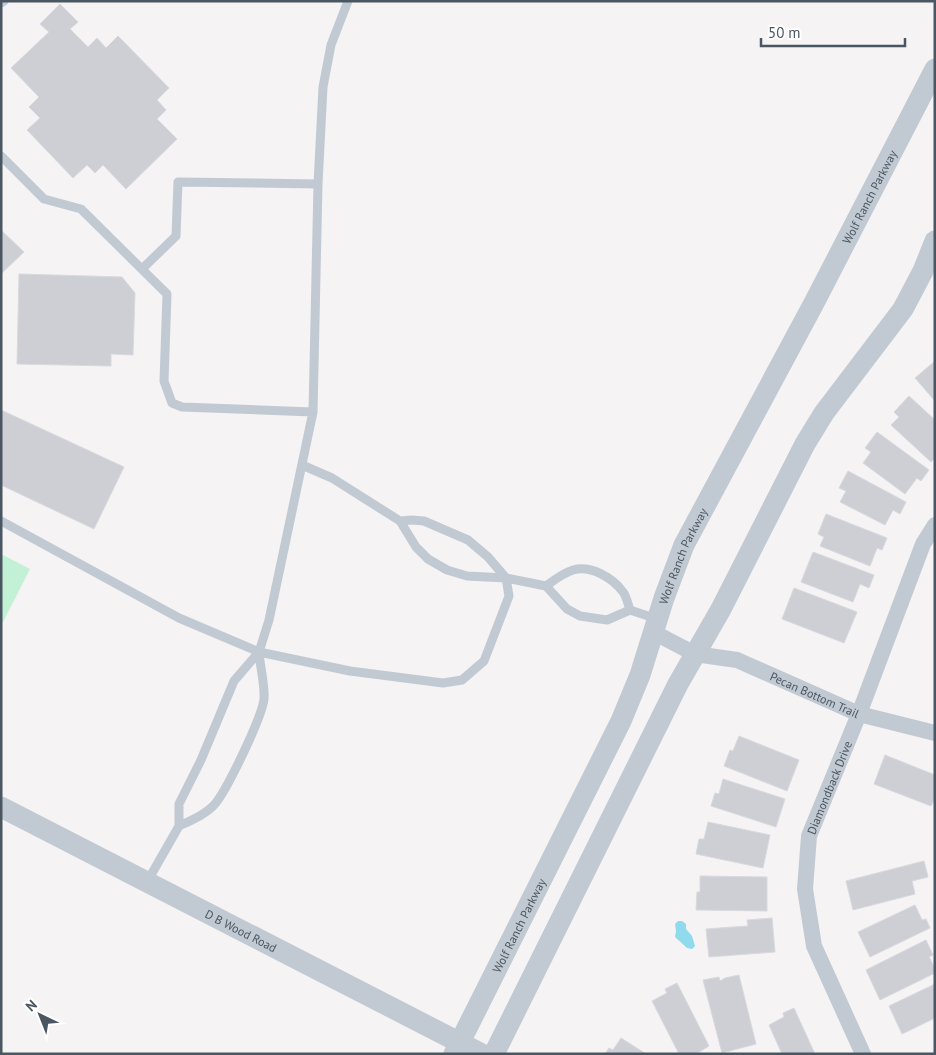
<svg xmlns="http://www.w3.org/2000/svg" width="936" height="1055" font-family="'PT Sans',sans-serif">
	<rect width="100%" height="100%" fill="#f5f3f3"/>
	<path fill="#c3f1d5" d="M1 554 30 569 2 624H1Z"/>
	<path fill="#90daee" d="M678 921H682L686 924V929L692 936 695 946 692 949 687 948 675 937 676 931 675 924Z"/>
	<path fill="#cdcfd5" stroke="#d7d9de" d="M60 4 78 22 70 29 88 47 97 38 106 48 118 36 169 88 157 100 166 110 157 119 177 139 126 189 103 165 95 173 87 165 73 178 27 130 40 118 29 107 39 97 11 68 49 32 40 24Z
		M1 230 24 252 1 274Z
		M19 274 122 277 135 293 133 355 111 354V366L17 364Z
		M935 361V401L915 378Z
		M909 396 935 420V458L931 462 891 425 899 417 894 412Z
		M1 410 124 467 94 529 1 485Z
		M877 432 929 470 921 481 917 478 905 494 863 463 871 452 865 448Z
		M848 471 906 502 900 514 893 510 885 525 840 502 846 491 839 488Z
		M826 514 887 538 882 550 877 548 870 566 820 546 824 537 818 534Z
		M813 552 874 575 869 588 860 584 853 602 801 582Z
		M794 588 857 612 844 643 782 619Z
		M739 736 799 760 787 791 724 766 730 750 733 751Z
		M885 755 935 775V798L931 806 874 784Z
		M723 779 785 799 776 827 711 806 715 793 719 794Z
		M708 822 770 835 763 868 696 854 699 839H704Z
		M924 861 928 877 912 881 915 894 853 910 846 881Z
		M700 876 767 877V911L696 910 697 892H700Z
		M915 905 922 920 926 919 930 928 870 957 858 932Z
		M772 918 775 952 709 957 706 929 748 926 747 920Z
		M926 940 933 955 929 957 935 968V973L880 1000 866 970Z
		M739 975 756 1044 722 1053 703 980 719 977 720 981 725 978Z
		M677 983 709 1046 696 1054H679L652 1001 667 993 665 989Z
		M935 984V1018L902 1034 889 1006Z
		M794 1008 815 1054H782L769 1025 784 1017 783 1013Z
		M621 1038 646 1054H605L609 1048 613 1050Z"/>
	<g fill="none" stroke-linecap="round" stroke-linejoin="round">
		<path stroke="#c1cad2" stroke-width="9" d="M1 3 4 1
			M1 156 44 199 81 209 167 294 164 381 172 403 182 407 313 412
			M142 269 176 236 178 182 318 184
			M302 465 332 478 400 521 416 547 428 559 447 570 467 576 506 578 546 586 567 609 580 616 607 620 630 610 657 619
			M1 521 179 618 259 652 269 620 313 412 318 184 323 87 331 45 348 1
			M546 586C554 580 563 573 573 570 591 565 613 578 623 592 627 597 628 605 630 610
			M259 652 350 671 443 683 462 680 484 661 509 596 506 578 488 557 468 540 424 521 412 520 400 521
			M179 826C192 820 206 814 215 804 228 788 262 717 264 699 265 684 260 667 259 652
			M147 882 179 826V804L201 760 234 681 259 652"/>
		<g stroke="#c1cad2" stroke-width="16">
			<path id="s1" d="M653 632 695 654 737 660 859 714 935 733"/>
			<path id="s2" d="M863 1054 814 946 805 889 809 836 859 714 923 544 935 525"/>
		</g>
		<g stroke="#c1cad2" stroke-width="21">
			<path id="s3" d="M1 807 482 1054"/>
			<path id="s4" d="M454 1054 621 721 640 675 664 598 684 545 814 303 935 69"/>
			<path d="M494 1054 678 684 721 609 805 444 824 413 903 309 923 271 935 241"/>
		</g>
	</g>
	<g text-anchor="middle" dominant-baseline="central" stroke-width="4" stroke-linejoin="round" paint-order="stroke">
		<g font-size="12" fill="#4a5661" stroke="#fff">
			<text stroke="none"><textPath href="#s4" startOffset="954">Wolf Ranch Parkway</textPath></text>
			<text stroke="none"><textPath href="#s4" startOffset="549">Wolf Ranch Parkway</textPath></text>
			<text stroke="none"><textPath href="#s1" startOffset="175">Pecan Bottom Trail</textPath></text>
			<text stroke="none"><textPath href="#s2" startOffset="282">Diamondback Drive</textPath></text>
			<text stroke="none"><textPath href="#s4" startOffset="144">Wolf Ranch Parkway</textPath></text>
			<text stroke="none"><textPath href="#s3" startOffset="270">D B Wood Road</textPath></text>
		</g>
	</g>
	<rect width="936" height="1055" fill="none" stroke="#4a5661" stroke-width="5"/>
	<g transform="translate(40 1015) rotate(317)" stroke="#ffffff" stroke-width="4" paint-order="stroke">
	<path d="M0-4L9 19L0 12L-9 19Z" fill="#4a5661"/>
	<text y="-8" font-size="14" font-weight="bold" text-anchor="middle" fill="#4a5661">N</text>
	</g>
	<path d="M761 38v8h144v-8" fill="none" stroke="#4a5661" stroke-width="2.5"/>
	<text x="768" y="38" font-size="15" fill="#4a5661" stroke="#ffffff" stroke-width="4" paint-order="stroke">50 m</text>
</svg>
